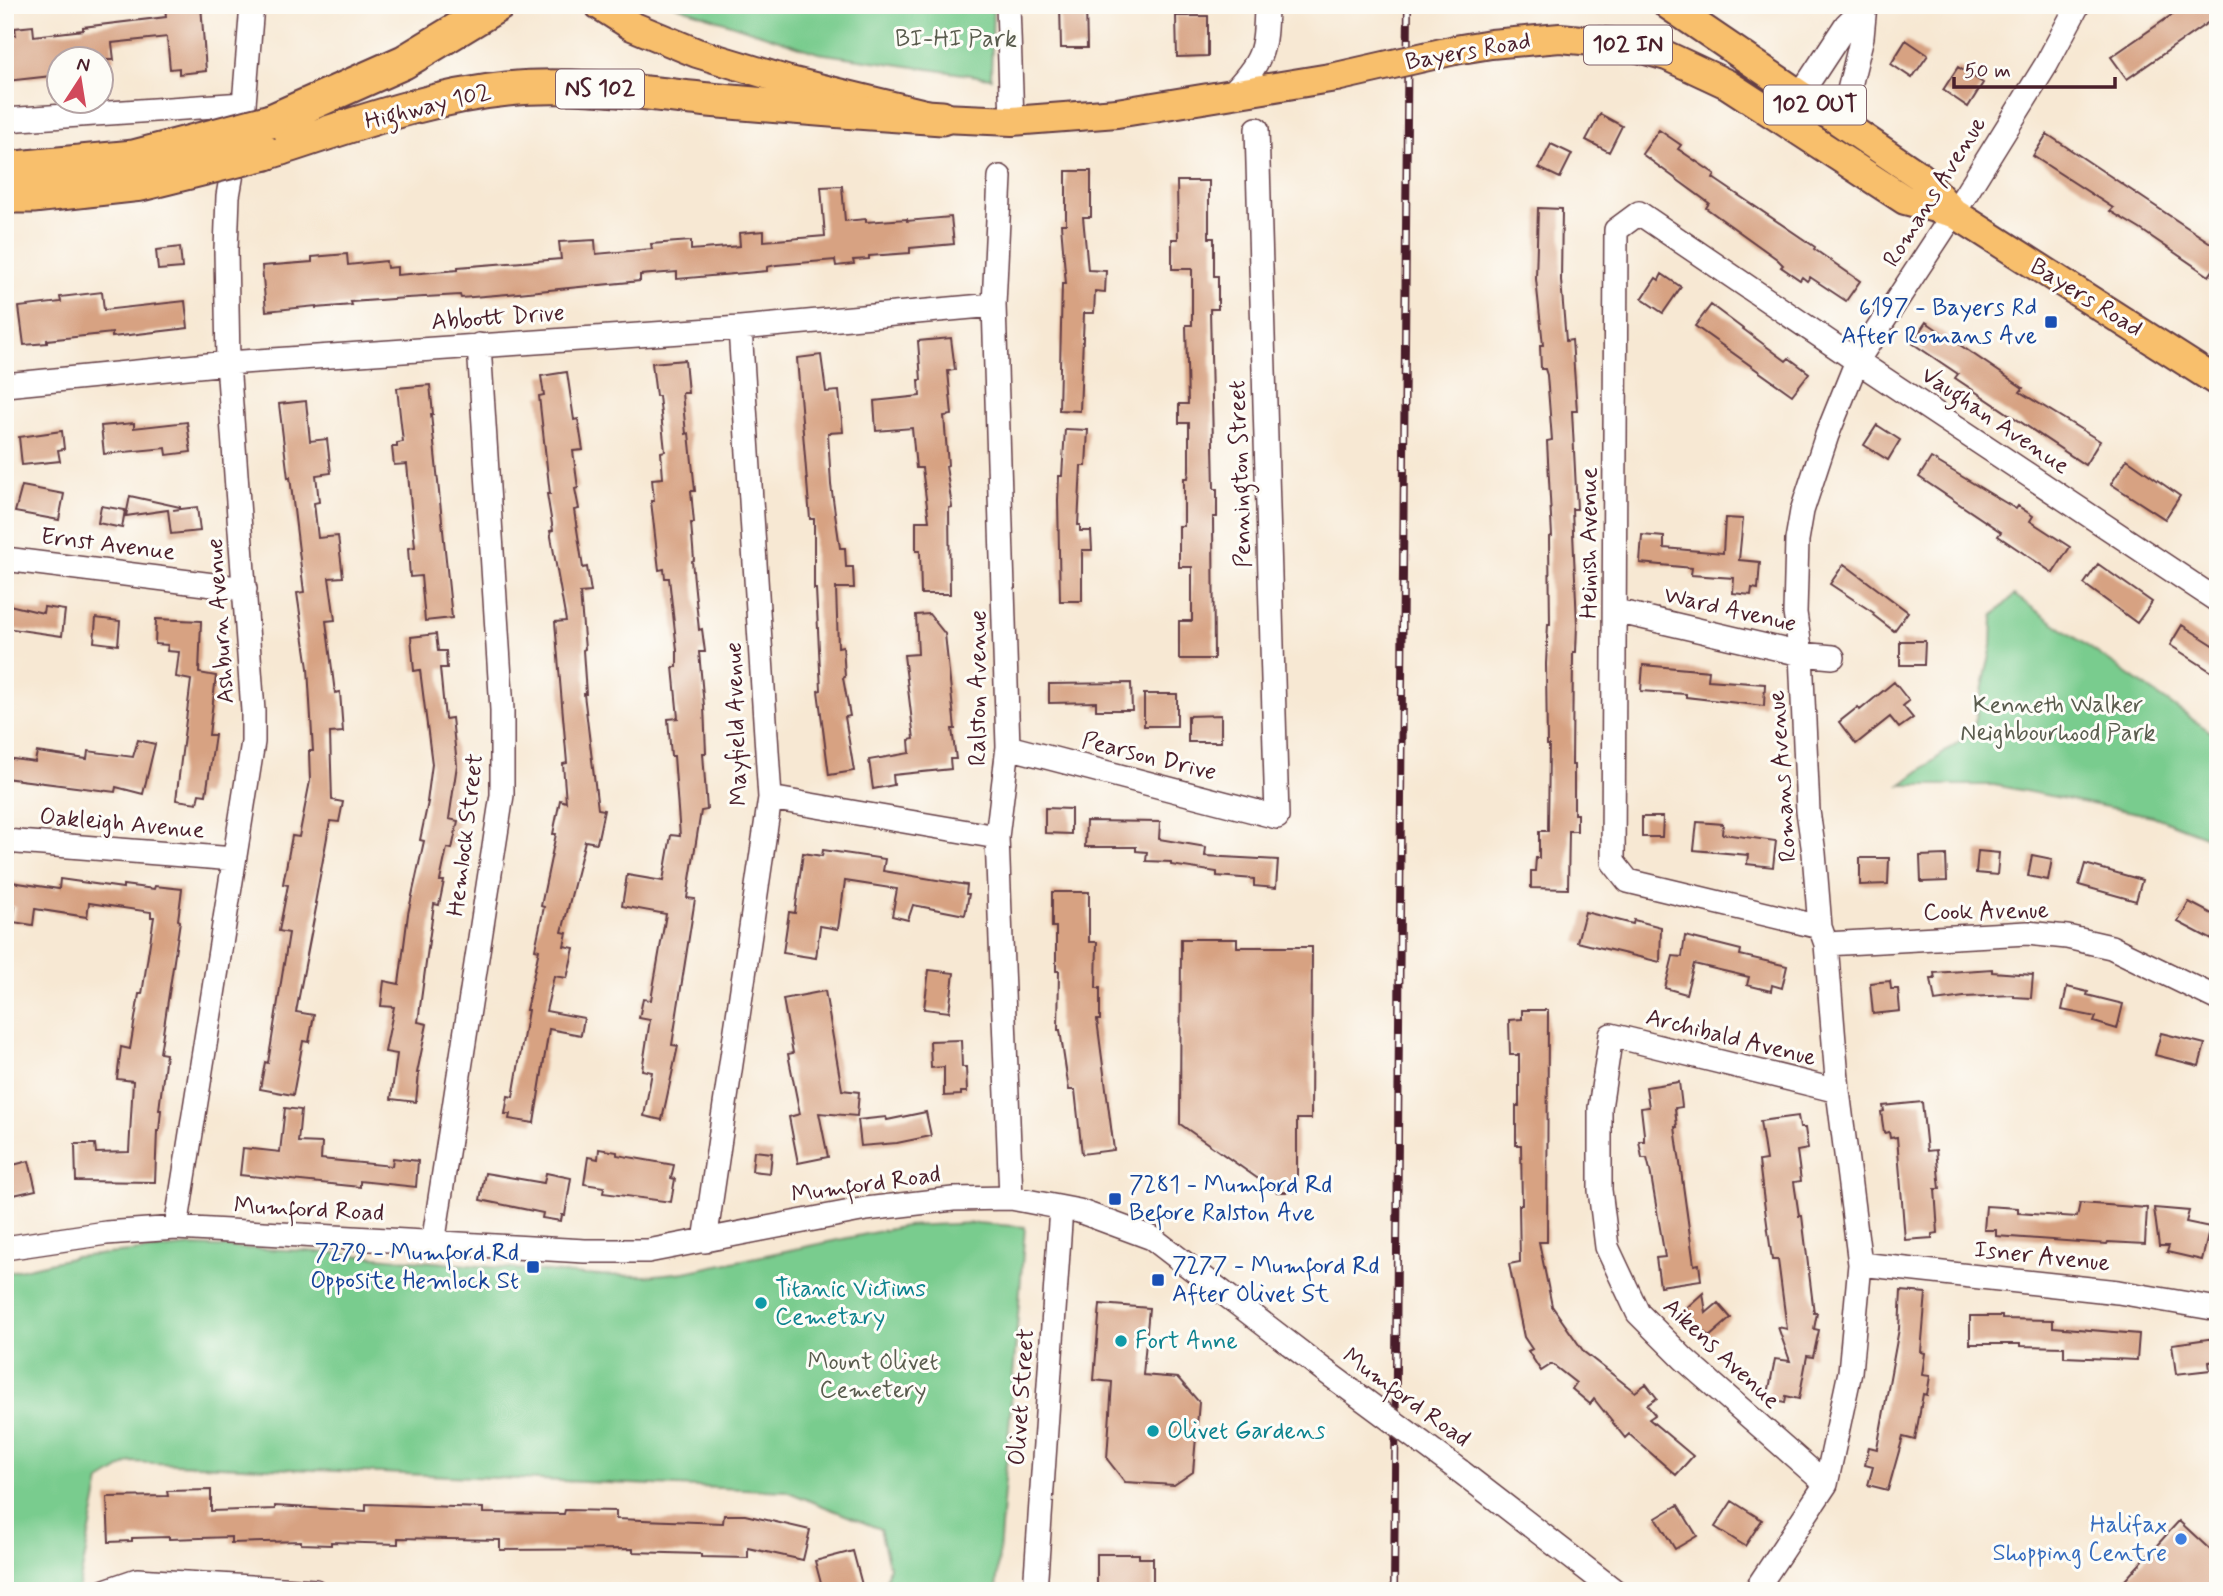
<svg xmlns="http://www.w3.org/2000/svg" width="2223" height="1596" font-family="Mynerve,sans-serif">
	<rect width="100%" height="100%" fill="#fdfcf7"/>
	<filter id="ink" filterUnits="userSpaceOnUse"><feTurbulence type="fractalNoise" baseFrequency=".0143" numOctaves="2"/><feDisplacementMap in="SourceGraphic" scale="14" xChannelSelector="R" yChannelSelector="G"/><feConvolveMatrix kernelMatrix="1 2 1 2 8 2 1 2 1" color-interpolation-filters="sRGB"/></filter>
	<filter id="wash" filterUnits="userSpaceOnUse"><feTurbulence type="fractalNoise" baseFrequency=".00686" numOctaves="4" result="noise"/><feDisplacementMap in="SourceGraphic" scale="28" xChannelSelector="R" yChannelSelector="G"/><feGaussianBlur stdDeviation="1.57" result="paint"/><feColorMatrix in="noise" values="0 0 0 0 0 0 0 0 0 0 0 0 0 0 0 0 0 1.4 0 .05"/><feComposite in="paint" operator="in"/></filter>
	<g filter="url(#wash)">
		<rect width="100%" height="100%" fill="#f7e8d3"/>
		<path fill="#79cc8e" stroke="#62765c" stroke-width="2" d="M673 5H993L991 78 818 53Z
			M2014 595 2218 737V841L2153 816 1994 785H1901L1973 731 1992 646 1993 616Z
			M976 1223 1025 1227 996 1591H884L889 1566 880 1529 786 1491 131 1462 100 1481 78 1591H5V1273L75 1257 194 1246 307 1251 584 1275 646 1276 685 1272 905 1226Z"/>
		<g id="blocks">
			<path fill="#d7a282" d="M165 5H201L206 71 179 74V68L170 69 167 37 112 43 114 60H60V75L7 81 5 36 16 35 15 28 33 26 34 36 83 30V27L166 17Z
				M1060 5H1086L1087 48H1061Z
				M2186 5H2204L2213 19 2127 79 2111 57Z
				M1176 16H1208V56L1177 57Z
				M1906 40 1928 55 1912 78 1891 64Z
				M1958 67 1983 83 1968 107 1943 90Z
				M1600 114 1622 126 1609 152 1586 140Z
				M1659 130 1681 145 1678 149 1715 174 1713 178 1815 247 1814 249 1860 281 1846 301 1810 277 1807 281 1802 277 1800 280 1781 267 1783 265 1777 259 1706 208 1709 203 1642 154Z
				M2047 134 2218 248V263L2209 276 2140 229 2110 211 2113 208 2033 156Z
				M1551 144 1572 154 1560 178 1539 168Z
				M1066 171H1091V217H1083L1088 270 1106 271 1105 292 1095 291 1094 313H1084L1080 411 1059 410 1062 284H1066L1061 224H1066Z
				M1177 181H1209V238H1214V276H1218V309H1210L1214 489H1217V517H1213L1214 659H1179V621H1192V567H1179V526H1184V478H1188L1189 471V423H1179V404H1188L1186 325H1192V269H1172V239H1178Z
				M842 186 845 221 866 219V222L907 219V221L951 217 954 244 910 248V253L869 256V259L853 260 854 264 836 266 835 260 776 265 767 267V271L677 279V272L640 275V281L508 294 461 298 460 295 407 298 351 302 352 305 316 308V306L266 311 262 266 312 262V257L347 254 348 265 386 261 387 268 397 267V275L458 270V267L561 259 559 242 595 240 596 254 652 249 651 244 691 241V250L740 246 739 233 764 231V241L825 236 821 187Z
				M1538 208 1562 209 1561 280 1566 341 1572 340 1577 411H1572L1577 509H1572L1577 624 1576 652H1573L1572 765H1574V814H1577V831H1569L1568 889 1531 888V871H1535L1536 858H1539V831H1548L1549 745H1547L1546 664 1548 624H1550L1549 537 1552 536 1547 441 1552 440 1547 375 1545 369H1541L1540 345H1543L1536 279Z
				M180 247 182 268 158 270 156 250Z
				M1662 274 1681 287 1663 313 1642 299 1656 278 1659 280Z
				M102 292 104 310 185 301 188 328 112 337V333L47 340V343L24 345 19 307 61 302 60 297Z
				M1711 305 1786 361 1789 358 1809 373 1792 395 1695 326Z
				M1926 322 2023 388 2020 392 2100 441 2085 465 1955 378 1958 374 1912 343Z
				M951 338 955 370 948 371 952 415 944 416 948 465 946 466 952 507 949 508 950 594H921L920 551H916V521H929L922 468H916L912 428 876 431 874 401 920 396 919 380H921L918 341Z
				M821 355 826 392 839 391 843 432 828 433 831 485 840 548H845L846 567H853L854 588H836L838 647 843 646 845 677 843 678 850 716 845 717 854 771 829 775 818 691 821 690 816 589H814V519H810L797 358Z
				M685 360 688 393H682L686 434 689 433 695 491H691L694 523H691L694 560 692 561 699 630 702 629 705 652H699L704 706 706 753H703L707 810 701 811 687 898 695 899 672 1045 678 1046 662 1120 644 1116 652 1072 642 1070 650 1020 639 1018 643 999 651 1000 666 914 622 906 627 875 663 881 671 835 680 836 674 756H671L668 719 678 718 673 667H677V650L669 578H665L664 569 659 570 651 501H654L652 479 663 478 661 452 665 451 659 396H656L652 363Z
				M567 372 574 420 578 419 583 450 573 451 578 488 575 489 579 509 574 510 583 568 587 567 591 592 580 593 585 649 583 650 586 694H584L598 809 604 810 597 843 585 841 562 932 567 933 564 946 574 948 567 978 554 976 546 1011 584 1018 581 1035 549 1029 534 1123 509 1119 510 1114H505L508 1096 513 1097 528 1010H526L539 950 535 949 544 907 541 906 556 834H553L560 800 566 802 563 764 567 763 555 622 566 621 550 531 553 530 547 494H550L539 396 544 395 541 376Z
				M430 385 433 414H431L452 618 425 621 421 576 410 577 408 548 415 547 407 464 394 465 392 447H397V443L403 442 397 388Z
				M306 401 310 441 327 439 331 473 316 475 319 502 314 503 318 538 338 536 343 577 329 578 335 620 326 621 335 693 340 692 343 732 330 733 332 800 343 802 339 822 330 821 315 903H317L296 1012 314 1015 309 1042 303 1041 293 1095 260 1089 265 1062 268 1063 289 933 279 931 288 885 283 884 292 836 299 837 310 781 309 751H313L308 668 297 593 304 592 290 477 288 478 279 404Z
				M187 422 191 452 167 455 166 448 104 454 101 426 134 423V428Z
				M1877 425 1900 440 1888 460 1864 445Z
				M1065 429 1088 430 1086 466H1081L1078 525H1080V531H1091L1092 550H1082V601H1060L1058 500 1059 476H1062Z
				M62 431 64 449 58 450 60 461 22 465 19 437Z
				M1931 458 2016 509 2018 506 2033 516 2030 521 2070 547 2053 573 1998 536 2001 532 1919 477Z
				M2127 459 2180 496 2165 519 2111 484Z
				M22 486 64 494 59 520 15 512Z
				M130 496 180 507V509L173 510 197 507 200 531 171 534 168 510 126 516Z
				M101 506 125 510 122 528 98 523Z
				M1725 518 1743 519 1739 560 1760 562 1758 589 1752 588 1751 595 1733 593 1734 578 1691 575 1692 568 1640 563 1642 535 1664 537V548L1723 553Z
				M1844 564 1908 612 1894 631 1873 615 1874 613 1830 584Z
				M2098 564 2152 602 2137 623 2084 584Z
				M5 604 43 613 44 607 65 610 62 636 5 628Z
				M929 614 945 634 955 729H952L956 759H950L951 769 893 775 894 785 873 789 869 760 910 753 909 740 914 739 904 655 918 654 916 615Z
				M96 618 120 621 118 645 94 642Z
				M156 619 201 621 199 673 216 676 209 735H215L206 795 199 794 197 803 176 800 191 680 176 677 179 652 167 651 168 645 155 644Z
				M2182 625 2218 648V676L2170 645Z
				M436 634 438 651H446L447 668H440L445 719 452 718 457 765 449 819 458 821 452 849 447 848 440 881H444L439 905 434 904 418 1022 427 1024 417 1073H419L416 1102 391 1099 397 1054 385 1052 394 1007 381 1006 384 981 399 984 408 914 424 841 420 840 428 802H427L432 764 420 670 414 671 411 637Z
				M1900 641H1925L1924 665H1900Z
				M1643 665 1709 671 1708 680 1765 684 1764 706 1686 697V694L1641 691Z
				M1894 682 1909 701 1903 706 1913 718 1899 728 1890 717 1856 744 1839 722 1858 707 1860 710Z
				M1131 683 1132 710H1096V702L1049 703V684Z
				M1144 694H1177V726H1144Z
				M1221 715V742H1188V716Z
				M138 740 155 744 143 794 116 787 115 792 5 778V758L35 762 37 752 87 759 88 751 133 757Z
				M1045 808 1071 809V834L1045 833Z
				M1642 817H1663L1662 837H1642Z
				M1086 821 1160 822 1159 839 1206 847 1205 856 1278 860 1276 888 1254 886V879L1217 876V872L1171 865V862L1146 861 1147 852 1136 851V847H1085Z
				M1697 822 1723 824 1722 834 1776 841 1773 867 1747 864 1748 855 1694 850Z
				M823 850 885 859 883 871 967 885 966 894H969L965 915 913 905 908 920 892 916 897 889 845 881 838 929 820 926 816 958 783 953 789 912 795 913 803 853 822 856Z
				M1978 851 1999 853 1997 875 1976 873Z
				M1946 855 1947 881 1921 882 1920 856Z
				M2032 855 2052 859 2048 880 2028 876Z
				M1860 858H1889L1888 884 1860 885Z
				M2085 864 2142 880 2136 901 2079 885Z
				M60 879 123 888V885L154 889 155 886 182 889 178 920 180 921 160 1053 166 1054 159 1110H161L159 1131H157L155 1182 76 1181 75 1144H95L96 1153 129 1152 133 1081 117 1079 121 1047 130 1049 139 994H142L154 917H151V912L89 903 87 917 35 909 33 925 13 922 15 907 8 906 11 882 59 889Z
				M1052 892H1089V942H1097L1096 988H1100V1020H1097L1114 1150 1082 1154 1075 1090H1069L1060 1030H1058L1059 971H1056V927H1052Z
				M2189 902 2218 917V943L2178 922Z
				M1585 912 1633 924 1634 920 1661 927 1660 962 1577 942Z
				M1685 936 1741 950 1740 955 1787 966 1782 988 1772 985 1771 991 1747 985 1749 977 1694 964 1686 994 1665 988 1673 956 1682 957Z
				M1181 939H1237V947H1312L1311 1119H1297V1192H1277L1180 1124Z
				M1992 969V972L2033 975 2031 998 2014 997V995L1964 997 1935 1001 1931 979H1935L1934 973Z
				M929 970 954 973 949 1012 924 1009Z
				M1890 981 1891 989H1898L1900 1011 1873 1014 1870 983Z
				M2067 987 2088 992 2087 995 2123 1004 2117 1029 2094 1022 2096 1017 2062 1010Z
				M825 991 842 1090 859 1092 857 1116 819 1113 828 1157 798 1163 789 1117 800 1114 788 1054 793 1053 783 999Z
				M1522 1010H1548L1547 1242H1539L1552 1306 1584 1352 1635 1392 1646 1384 1657 1398 1647 1405 1655 1415 1649 1419 1693 1456 1676 1475 1629 1434 1625 1438 1594 1399 1590 1404 1572 1389 1576 1383 1552 1364 1541 1371 1528 1351 1532 1349 1524 1337 1509 1264 1520 1262 1519 1205H1522L1521 1145H1516V1106H1519V1055H1510L1509 1020 1522 1019Z
				M2161 1033 2205 1044 2199 1066 2155 1055Z
				M961 1040 962 1067H966L967 1092H961V1095L944 1096V1067L931 1068 930 1041Z
				M1679 1082 1682 1107 1675 1108 1677 1127H1675L1694 1265 1699 1264 1701 1280 1660 1286 1656 1258 1665 1257 1650 1170 1647 1158H1642L1639 1141H1644V1134L1641 1108 1649 1107 1646 1087Z
				M1922 1102 1927 1151 1936 1150 1940 1189H1935L1938 1233 1932 1234V1238L1905 1240 1897 1137 1890 1138 1889 1132 1884 1133 1881 1112 1884 1111 1883 1106Z
				M285 1108 301 1110 298 1142 322 1143 321 1159 392 1166 393 1158 418 1161 416 1187 360 1181V1187L240 1175 243 1148 280 1152Z
				M926 1112 931 1136 897 1143 861 1146 858 1120 886 1117 887 1120Z
				M1798 1116 1800 1128H1805L1808 1149 1797 1151 1801 1181 1794 1182 1799 1216H1802L1814 1313H1817L1814 1329 1819 1330 1813 1357 1807 1356 1799 1399 1786 1396 1785 1403 1767 1399 1775 1359 1790 1361 1778 1327 1787 1329 1778 1260H1772L1763 1194 1759 1161 1766 1160 1760 1121Z
				M599 1149 617 1152V1155L674 1165 671 1178 675 1179 671 1202 603 1193 604 1187 584 1184 588 1157 598 1159Z
				M754 1151 772 1153 770 1173 752 1171Z
				M29 1161 36 1190 9 1196 5 1182V1167Z
				M485 1173 544 1183 546 1173 571 1178 565 1215H562L561 1221 542 1218 543 1213 480 1200Z
				M2080 1203 2147 1208 2145 1244 2108 1242 2107 1244 1996 1236V1230H1984L1986 1206 2018 1208V1213L2077 1217Z
				M2154 1208 2189 1211 2186 1222 2210 1227 2202 1260 2167 1252 2169 1246H2159Z
				M1901 1291 1926 1293 1921 1352 1925 1353 1922 1375 1930 1376 1927 1395 1923 1394 1915 1440 1903 1437 1888 1490 1868 1485 1873 1467 1865 1465 1869 1447 1877 1449 1899 1329Z
				M1703 1293 1706 1313 1718 1303 1731 1318 1709 1337 1684 1310Z
				M1100 1304 1149 1308 1143 1375 1178 1378 1199 1402 1193 1472 1174 1485 1125 1482 1107 1459 1112 1382 1094 1380Z
				M1970 1316H2002V1319L2053 1320V1327L2139 1334 2137 1360 2064 1357V1347L2020 1346V1344H1970Z
				M2216 1338 2218 1361 2209 1362 2210 1370 2176 1374 2172 1344Z
				M211 1490V1511L275 1509V1506L366 1511V1504L483 1508V1513L564 1514 565 1510 616 1511V1519L723 1523 724 1515H745L810 1530 803 1560 748 1548V1558L701 1557V1554L633 1552V1549L500 1550V1540L398 1538V1544L331 1542V1545L301 1544V1541L231 1543V1537L169 1539V1537L132 1538V1541L109 1542 107 1497 168 1496 167 1491Z
				M1732 1501 1762 1520 1745 1546 1715 1527Z
				M1678 1505 1697 1536 1675 1549 1656 1518Z
				M2179 1521 2218 1557V1591H2115Z
				M853 1551 862 1585 857 1586 858 1591H823L815 1561Z
				M1097 1554H1139V1558H1153V1591H1097Z"/>
		</g>
	</g>
	<g filter="url(#ink)">
		<use href="#blocks" fill-opacity="0" stroke="#643d44" stroke-width="2"/>
		<g fill="none" stroke-linecap="round" stroke-linejoin="round">
			<defs>
				<path id="minor" d="M1008 5 1012 121
					M1230 95C1263 61 1265 52 1266 5
					M1800 95 1846 25 1864 7
					M5 120 244 104
					M1841 123 1862 37 1865 5
					M1000 177 994 305 1008 747 997 837 1011 1198
					M5 385 228 363 740 328 994 305
					M5 559 245 589
					M1616 611 1801 654 1833 657
					M1008 747 1277 817 1257 129
					M770 798 997 837
					M5 841 234 859
					M1820 927 1628 881 1613 862 1616 230 1639 213 1857 361 2218 601
					M1826 944 2027 933 2067 937 2111 947 2218 999
					M176 1228 253 742V711L228 363 226 250 228 196 244 104 252 5
					M705 1241 770 798 740 328
					M433 1244 502 795V710L479 345
					M5 1248 106 1233 176 1228 585 1251H648L866 1209 953 1199 1011 1198 1079 1211 1152 1238 1325 1371
					M1860 1264 2118 1292 2218 1309
					M1460 1471 1615 1591
					M1826 1484 1684 1359 1638 1313 1607 1247 1600 1190V1108L1611 1035 1838 1091
					M105 1591 137 1580 315 1591
					M1035 1591 1061 1208
					M1755 1591 1826 1484 1850 1372 1860 1264 1838 1091 1826 944 1820 927 1814 853 1808 811 1801 654 1795 613 1797 540 1802 511 1827 435 1857 361 1954 213 2046 65 2078 5"/>
				<path id="major" d="M599 5 632 26 697 53 786 80 942 118 1012 121 1117 113 1336 77
					M1668 5 1921 177 1954 213 2218 382
					M1455 50 1491 44 1560 38 1625 44 1667 56 1727 84 1905 200 1954 213"/>
				<path id="highway" d="M271 121 404 62 498 5
					M266 153C345 128 425 97 507 89 573 82 644 93 709 100 786 107 864 113 942 118"/>
			</defs>
			<use href="#minor" stroke="#643d44" stroke-width="26"/>
			<use href="#major" stroke="#643d44" stroke-width="32"/>
			<use href="#highway" stroke="#643d44" stroke-width="37"/>
			<use href="#minor" stroke="#fff" stroke-width="23"/>
			<use href="#major" stroke="#f8bf6c" stroke-width="28"/>
			<use href="#highway" stroke="#f8bf6c" stroke-width="33"/>
			<defs>
				<path id="rail" d="M1394 1591 1408 5"/>
			</defs>
			<use href="#rail" stroke="#4a1f2b" stroke-width="8"/>
			<use href="#rail" stroke="#fdfcf7" stroke-width="5" stroke-dasharray="16" stroke-linecap="butt"/>
			<defs>
				<path id="minor-bridge" d="M1325 1371 1460 1471"/>
				<path id="major-bridge" d="M1336 77 1455 50"/>
				<path id="highway-bridge" d="M5 169 134 157 271 121
					M5 196H33L141 184 266 153"/>
			</defs>
			<use href="#minor-bridge" stroke="#643d44" stroke-width="26" stroke-linecap="butt"/>
			<use href="#major-bridge" stroke="#643d44" stroke-width="32" stroke-linecap="butt"/>
			<use href="#highway-bridge" stroke="#643d44" stroke-width="37" stroke-linecap="butt"/>
			<use href="#minor-bridge" stroke="#fff" stroke-width="23"/>
			<use href="#major-bridge" stroke="#f8bf6c" stroke-width="28"/>
			<use href="#highway-bridge" stroke="#f8bf6c" stroke-width="33"/>
		</g>
	</g>
	<g fill="#1a4fb4" stroke="#fdfcf7" stroke-width="2.5">
		<rect x="2044" y="315" width="14" height="14" rx="3.5"/>
		<rect x="1108" y="1192" width="14" height="14" rx="3.5"/>
		<rect x="526" y="1260" width="14" height="14" rx="3.5"/>
		<rect x="1151" y="1273" width="14" height="14" rx="3.5"/>
	</g>
	<g fill="#0f9aa8" stroke="#fdfcf7" stroke-width="2.5">
		<circle cx="761" cy="1303" r="7"/>
		<circle cx="1121" cy="1341" r="7"/>
		<circle cx="1153" cy="1431" r="7"/>
	</g>
	<circle fill="#3f7fe0" stroke="#fdfcf7" stroke-width="2.5" cx="2181" cy="1539" r="7"/>
	<g text-anchor="middle" dominant-baseline="central" stroke-width="6" stroke-linejoin="round" paint-order="stroke">
		<g fill="#fdfcf7" stroke="#806168" stroke-width="2">
			<rect x="1584" y="25.5" width="88" height="39" rx="5"/>
			<rect x="556" y="69.5" width="88" height="39" rx="5"/>
			<rect x="1764" y="85.5" width="102" height="39" rx="5"/>
		</g>
		<g font-size="23" font-weight="bold" fill="#4a1f2b">
			<text x="1628" y="45">102 IN</text>
			<text x="600" y="89">NS 102</text>
			<text x="1815" y="105">102 OUT</text>
		</g>
		<g font-size="24" fill="#5a5c4e" stroke="#fdfcf7">
			<text x="956" y="39">BI-HI Park</text>
			<text x="2058" y="705">Kenneth Walker<tspan x="2058" dy="28">Neighbourhood Park</tspan></text>
			<text x="873" y="1362">Mount Olivet<tspan x="873" dy="28">Cemetery</tspan></text>
		</g>
		<g font-size="24" fill="#4a1f2b" stroke="#fdfcf7">
			<text transform="translate(1468 52) rotate(-10)">Bayers Road</text>
			<text transform="translate(428 107) rotate(-14)">Highway 102</text>
			<text transform="translate(1935 192) rotate(-58)">Romans Avenue</text>
			<text transform="translate(2086 298) rotate(32)">Bayers Road</text>
			<text transform="translate(498 318) rotate(-4)">Abbott Drive</text>
			<text transform="translate(1995 421) rotate(34)">Vaughan Avenue</text>
			<text transform="translate(1241 474) rotate(-92)">Pennington Street</text>
			<text transform="translate(1589 543) rotate(-90)">Heinish Avenue</text>
			<text transform="translate(108 545) rotate(7)">Ernst Avenue</text>
			<text transform="translate(1730 610) rotate(13)">Ward Avenue</text>
			<text transform="translate(221 621) rotate(-94)">Ashburn Avenue</text>
			<text transform="translate(978 688) rotate(-90)">Ralston Avenue</text>
			<text transform="translate(737 724) rotate(-92)">Mayfield Avenue</text>
			<text transform="translate(1149 757) rotate(14)">Pearson Drive</text>
			<text transform="translate(1783 776) rotate(-94)">Romans Avenue</text>
			<text transform="translate(122 824) rotate(5)">Oakleigh Avenue</text>
			<text transform="translate(466 835) rotate(-83)">Hemlock Street</text>
			<text transform="translate(1986 912) rotate(-1)">Cook Avenue</text>
			<text transform="translate(1731 1038) rotate(14)">Archibald Avenue</text>
			<text transform="translate(866 1185) rotate(-8)">Mumford Road</text>
			<text transform="translate(309 1210) rotate(3)">Mumford Road</text>
			<text transform="translate(2042 1257) rotate(6)">Isner Avenue</text>
			<text transform="translate(1721 1354) rotate(43)">Aikens Avenue</text>
			<text transform="translate(1022 1397) rotate(-86)">Olivet Street</text>
			<text transform="translate(1406 1398) rotate(36)">Mumford Road</text>
		</g>
		<g font-size="24" fill="#164399" stroke="#fdfcf7" text-anchor="end">
			<text x="2037" y="308">6197 - Bayers Rd<tspan x="2037" dy="28">After Romans Ave</tspan></text>
			<text x="1129" y="1185" text-anchor="start">7281 - Mumford Rd<tspan x="1129" dy="28">Before Ralston Ave</tspan></text>
			<text x="519" y="1253">7279 - Mumford Rd<tspan x="519" dy="28">Opposite Hemlock St</tspan></text>
			<text x="1172" y="1266" text-anchor="start">7277 - Mumford Rd<tspan x="1172" dy="28">After Olivet St</tspan></text>
		</g>
		<g font-size="24" fill="#0d838f" stroke="#fdfcf7" text-anchor="start">
			<text x="775" y="1289">Titanic Victims<tspan x="775" dy="28">Cemetary</tspan></text>
			<text x="1135" y="1341">Fort Anne</text>
			<text x="1167" y="1431">Olivet Gardens</text>
		</g>
		<g font-size="24" fill="#366cbe" stroke="#fdfcf7" text-anchor="end">
			<text x="2167" y="1525">Halifax<tspan x="2167" dy="28">Shopping Centre</tspan></text>
		</g>
	</g>
	<rect width="2223" height="1596" fill="none" stroke="#fdfcf7" stroke-width="28"/>
	<g transform="translate(80 80) rotate(12)"><circle r="33" fill="#fdfcf7" stroke="#b5a4a5" stroke-width="2"/>
	<path d="M0-5L12 26L0 18L-12 26Z" fill="#d1495b"/>
	<text y="-10" font-size="19" font-weight="bold" text-anchor="middle" fill="#4a1f2b">N</text>
	</g>
	<path d="M1954 77v10h161v-10" fill="none" stroke="#4a1f2b" stroke-width="3.5"/>
	<text x="1964" y="77" font-size="21" fill="#4a1f2b" stroke="#fdfcf7" stroke-width="5" paint-order="stroke">50 m</text>
</svg>
